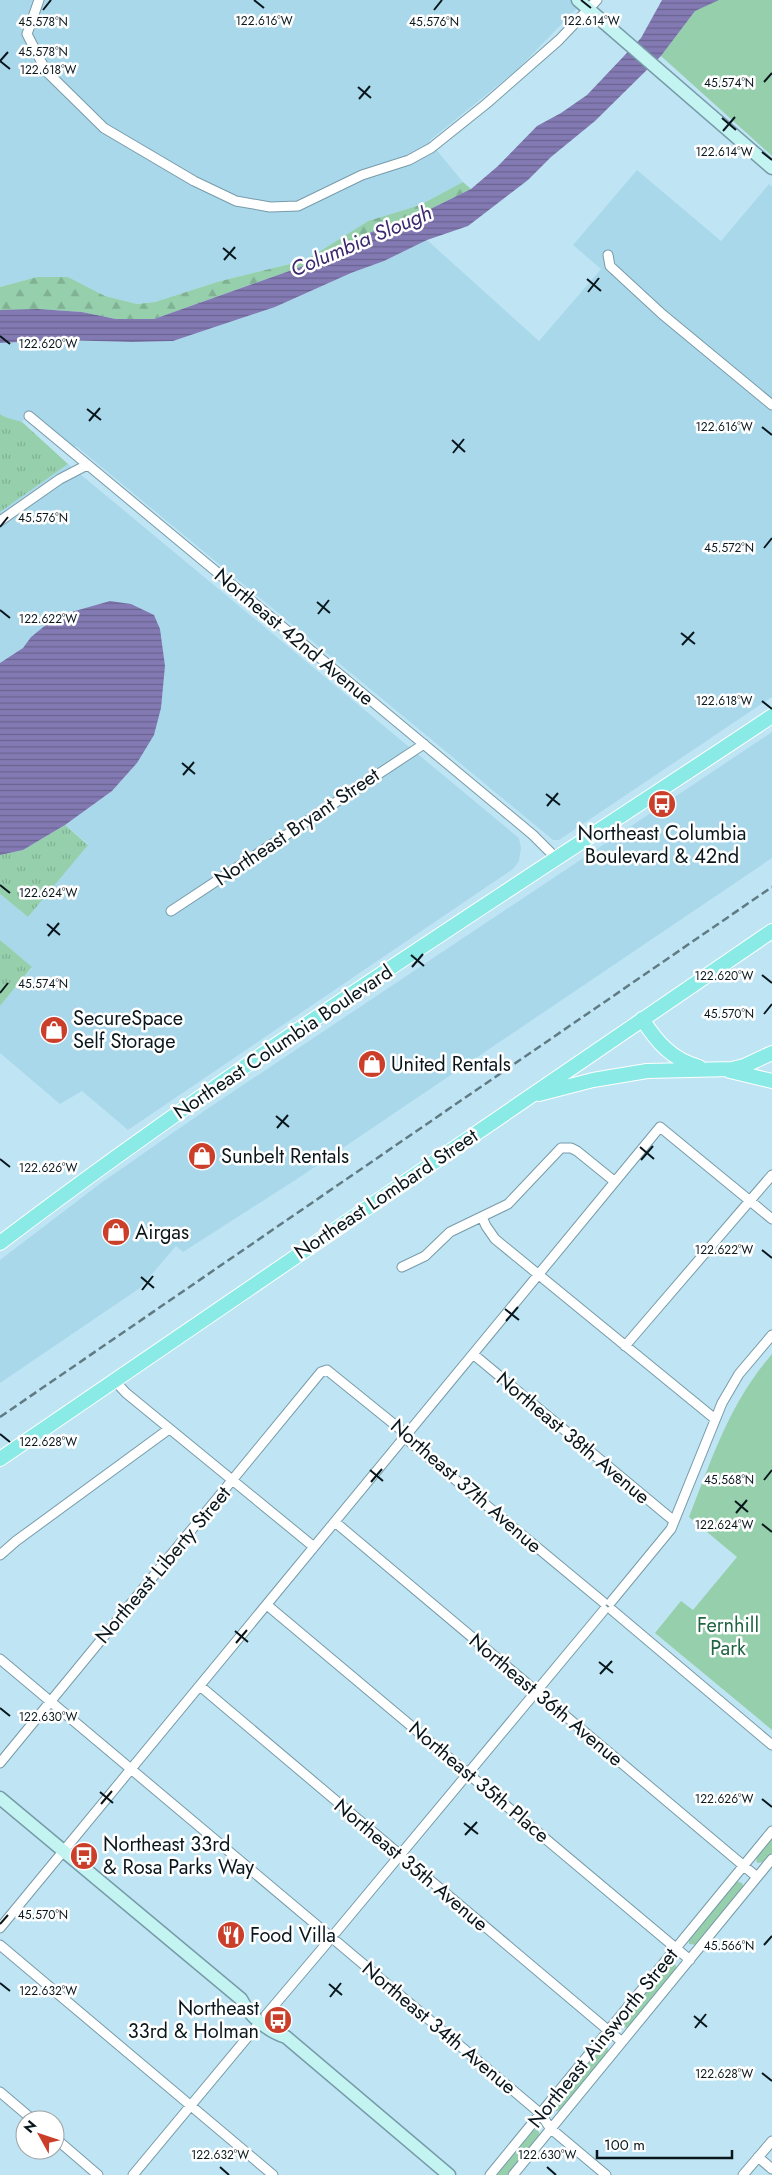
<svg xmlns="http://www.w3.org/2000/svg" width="772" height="2175" font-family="Jost,sans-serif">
	<defs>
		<pattern id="grass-tufts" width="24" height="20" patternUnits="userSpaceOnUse" patternTransform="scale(1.25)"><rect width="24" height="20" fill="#96cfab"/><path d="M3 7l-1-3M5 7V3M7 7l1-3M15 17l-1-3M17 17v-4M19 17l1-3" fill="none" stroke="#80b193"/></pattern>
		<pattern id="forest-firs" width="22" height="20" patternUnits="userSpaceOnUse" patternTransform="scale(1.25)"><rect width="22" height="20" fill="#96cfab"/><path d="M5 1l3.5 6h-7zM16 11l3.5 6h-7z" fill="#80b193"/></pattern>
		<pattern id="water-rules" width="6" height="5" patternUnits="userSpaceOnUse" patternTransform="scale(1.25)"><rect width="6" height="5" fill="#837ab3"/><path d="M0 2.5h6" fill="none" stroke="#696391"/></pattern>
	</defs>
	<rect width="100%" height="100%" fill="#bfe5f4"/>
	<path fill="#aad8eb" d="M0 0H585L518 69 429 141 463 182 420 205 368 221 306 260 217 282 155 302 137 304 105 296 68 277H37L0 287Z
		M637 170 721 241 769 184 772 187V697L559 840H553L76 446 71 452 27 416 22 422 5 417 0 414V343L60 340 132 342 173 341 275 307 351 273 384 261 427 240 539 341 601 269 573 245Z
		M68 464 519 838 521 848 519 861 513 869 128 1130 82 1091 60 1104 0 1053V1006L32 968 0 940V894L28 917 88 844 65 825 112 791 137 763 68 613 47 624 31 637 24 648 0 663V512Z
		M772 732V858L294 1181 183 1252 176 1246 140 1288 0 1383V1260L101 1183 207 1109Z"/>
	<path fill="url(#grass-tufts)" d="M0 414 5 417 22 422 68 464 0 512Z
		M65 825 88 845 28 917 0 894V855L23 850Z
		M0 940 32 967 0 1006Z"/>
	<path fill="url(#forest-firs)" d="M463 182 471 189 420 214 369 233 351 249 154 319H116L82 312 38 309 0 310V287L37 277H68L105 296 137 304 155 302 217 282 306 260 368 221 420 205Z"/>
	<path fill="#96cfab" d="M703 0H772V156L661 56Z
		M772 1354V1730L655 1633 681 1601 693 1610 737 1557 689 1517C713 1456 729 1404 772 1354Z
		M772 1837V1853L764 1862 757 1863 756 1856Z
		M736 1881 742 1883 744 1889 697 1945 689 1944V1938Z
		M669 1963 675 1964 677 1969 629 2027 624 2028 621 2022Z
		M604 2045 608 2048V2054L561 2110 556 2111 553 2105Z
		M533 2129 538 2130 540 2135 507 2175H495Z"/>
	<path fill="url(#water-rules)" d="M662 0H719L695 11 661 56 595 121 551 157 528 180 468 226 427 240 384 261 351 273 275 307 173 341 132 342 60 340 0 343V310L38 309 82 312 116 319H154L351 249 369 233 420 214 471 189 498 166 537 126 561 113 587 95 641 38Z
		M110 601 131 604 154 615 160 629 165 666 161 708 154 735 137 763 112 791 65 825 23 850 0 855V663L23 648 31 637 47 624 68 613Z"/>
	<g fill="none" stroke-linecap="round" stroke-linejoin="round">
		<defs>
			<path id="street" d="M39 0 27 34 46 71 104 128 194 181 236 201 270 207 298 206 362 175 409 160 431 148 486 104 559 40 597 0
				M608 255 610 266 662 314 772 405
				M29 416 533 835 557 859
				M0 521 60 479 87 465
				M171 911 424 744
				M482 1217 486 1226 495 1239 715 1419
				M402 1267 425 1256 450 1232 508 1204 561 1148H571L577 1151 614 1181
				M625 1346 772 1175
				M473 1354 674 1521
				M114 1380 126 1393 314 1547
				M335 1522 757 1877
				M0 1555 16 1541 169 1429
				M611 1602 671 1529 722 1403 739 1374 772 1335
				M267 1605 690 1960
				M612 1610 772 1745
				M0 1659 326 1933
				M200 1686 622 2042
				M0 1763 321 1372 327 1370 400 1429 410 1442 603 1602
				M0 1928 660 1127 772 1219
				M336 1932 604 1610
				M337 1942 541 2114 550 2128 606 2175
				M0 1945 273 2175
				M266 2015 327 1943
				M0 2092 33 2120
				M55 2138 98 2175
				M758 2157 772 2169
				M133 2175 261 2021
				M490 2175 772 1831
				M513 2175 772 1859
				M743 2175 772 2141"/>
			<path id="secondary" d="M578 0 772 168
				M0 1798 241 1999C248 2015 269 2032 286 2037L449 2175"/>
			<path id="primary" d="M642 1019C657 1042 671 1059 699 1067
				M730 1071 772 1081
				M539 1094 593 1080 647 1071 732 1069 744 1066 772 1053
				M0 1243C248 1054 513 889 772 716
				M0 1459 772 931"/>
		</defs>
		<use href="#street" stroke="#779ba9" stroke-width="11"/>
		<use href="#secondary" stroke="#779ba9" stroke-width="15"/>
		<use href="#primary" stroke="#fff" stroke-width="16"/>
		<use href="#street" stroke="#fff" stroke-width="9"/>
		<use href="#secondary" stroke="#c4f4f2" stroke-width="12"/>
		<use href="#primary" stroke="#89eae6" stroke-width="14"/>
		<path stroke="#617b85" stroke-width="2.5" stroke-dasharray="8 4" stroke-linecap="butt" d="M0 1417 772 887"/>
	</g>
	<path fill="none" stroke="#09171d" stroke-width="2" d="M254 0 264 8M581 0 591 8M43 10 51 0M434 10 442 0M0 61 10 69M0 61 8 52M764 82 772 73M358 87 371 98M359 99 370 86M722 118 736 130M723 131 735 117M762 152 772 160M223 248 236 259M224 260 235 247M587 279 601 291M588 292 599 278M0 336 10 344M87 409 101 420M89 421 100 408M762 427 772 435M452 440 465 452M453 453 464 439M0 527 8 517M764 548 772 538M317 602 330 613M0 610 10 618M318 614 329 600M681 633 695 644M682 645 694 632M762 701 772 709M182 763 195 774M183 775 194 762M546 794 560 805M547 806 558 793M0 885 10 893M47 924 60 935M48 936 59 923M411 955 424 966M412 967 423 954M762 975 772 983M0 993 8 983M764 1014 772 1004M276 1116 289 1127M277 1128 288 1115M640 1147 654 1159M0 1159 10 1167M641 1160 653 1146M762 1250 772 1258M141 1277 154 1288M142 1290 153 1276M505 1309 519 1320M506 1321 518 1307M0 1434 10 1442M370 1470 383 1481M764 1480 772 1470M371 1482 382 1469M735 1501 748 1512M736 1513 747 1500M762 1524 772 1532M235 1631 248 1642M236 1643 247 1630M599 1662 613 1673M600 1674 612 1661M0 1708 10 1716M100 1792 113 1803M762 1799 772 1807M101 1804 112 1791M464 1823 478 1834M465 1835 477 1822M0 1924 8 1915M764 1945 772 1936M0 1983 10 1991M329 1984 342 1995M330 1997 341 1983M694 2016 707 2027M695 2028 706 2014M762 2073 772 2081M220 2167 229 2175M547 2167 556 2175"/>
	<defs>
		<symbol id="bus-disc" viewBox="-11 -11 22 22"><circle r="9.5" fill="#ca3e2a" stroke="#fff"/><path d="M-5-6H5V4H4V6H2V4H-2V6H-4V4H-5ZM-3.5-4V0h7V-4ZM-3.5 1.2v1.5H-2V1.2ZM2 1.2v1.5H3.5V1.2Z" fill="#fff"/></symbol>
		<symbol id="shop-disc" viewBox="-11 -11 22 22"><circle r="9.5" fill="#ca3e2a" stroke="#fff"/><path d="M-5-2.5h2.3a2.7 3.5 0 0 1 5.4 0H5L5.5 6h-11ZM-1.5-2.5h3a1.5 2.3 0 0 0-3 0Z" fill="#fff"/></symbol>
		<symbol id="restaurant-disc" viewBox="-11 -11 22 22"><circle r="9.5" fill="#ca3e2a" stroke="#fff"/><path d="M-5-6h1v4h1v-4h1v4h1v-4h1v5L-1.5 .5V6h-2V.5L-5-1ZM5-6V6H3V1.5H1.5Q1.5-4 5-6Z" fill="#fff"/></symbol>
	</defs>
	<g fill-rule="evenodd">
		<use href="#bus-disc" x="646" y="788" width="32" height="32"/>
		<use href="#shop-disc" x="38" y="1014" width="32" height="32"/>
		<use href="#shop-disc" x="356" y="1048" width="32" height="32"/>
		<use href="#shop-disc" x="186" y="1140" width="32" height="32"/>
		<use href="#shop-disc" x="100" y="1216" width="32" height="32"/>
		<use href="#bus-disc" x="68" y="1840" width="32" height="32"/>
		<use href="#restaurant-disc" x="215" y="1919" width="32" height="32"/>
		<use href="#bus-disc" x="262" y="2004" width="32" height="32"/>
	</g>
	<g text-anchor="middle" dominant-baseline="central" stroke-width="5" stroke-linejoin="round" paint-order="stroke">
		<g font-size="20" fill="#09171d" stroke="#fff">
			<text transform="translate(294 637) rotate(40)">Northeast 42nd Avenue</text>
			<text transform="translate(297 827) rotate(-34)">Northeast Bryant Street</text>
			<text transform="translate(283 1042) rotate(-34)">Northeast Columbia Boulevard</text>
			<text transform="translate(386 1194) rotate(-34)">Northeast Lombard Street</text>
			<text transform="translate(573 1438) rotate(40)">Northeast 38th Avenue</text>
			<text transform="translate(466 1486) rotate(41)">Northeast 37th Avenue</text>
			<text transform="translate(163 1565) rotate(-50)">Northeast Liberty Street</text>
			<text transform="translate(546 1700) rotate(40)">Northeast 36th Avenue</text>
			<text transform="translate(479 1782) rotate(40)">Northeast 35th Place</text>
			<text transform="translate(411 1865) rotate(40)">Northeast 35th Avenue</text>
			<text transform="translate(439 2028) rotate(40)">Northeast 34th Avenue</text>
			<text transform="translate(603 2038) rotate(-51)">Northeast Ainsworth Street</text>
		</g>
		<g font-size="20" fill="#09171d" stroke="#fff" text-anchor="start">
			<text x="662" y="833" text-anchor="middle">Northeast Columbia<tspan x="662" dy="23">Boulevard &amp; 42nd</tspan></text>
			<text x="73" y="1018">SecureSpace<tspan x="73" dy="23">Self Storage</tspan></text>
			<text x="391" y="1064">United Rentals</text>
			<text x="221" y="1156">Sunbelt Rentals</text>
			<text x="135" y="1232">Airgas</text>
			<text x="103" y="1844">Northeast 33rd<tspan x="103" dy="23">&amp; Rosa Parks Way</tspan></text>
			<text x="250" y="1935">Food Villa</text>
			<text x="259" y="2008" text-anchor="end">Northeast<tspan x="259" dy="23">33rd &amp; Holman</tspan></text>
		</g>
		<g font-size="20" fill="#1f6541" stroke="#fff">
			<text x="728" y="1625">Fernhill<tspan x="728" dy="23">Park</tspan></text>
		</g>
		<g font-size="21" font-style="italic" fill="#3a296e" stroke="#fff">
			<text transform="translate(361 241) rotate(-23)">Columbia Slough</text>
		</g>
	</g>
	<g font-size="12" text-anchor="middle" fill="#09171d" stroke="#fff" stroke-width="5" stroke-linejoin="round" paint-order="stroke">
		<text x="264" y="25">122.616°W</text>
		<text x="591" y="25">122.614°W</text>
		<text x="43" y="26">45.578°N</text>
		<text x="434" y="26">45.576°N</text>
		<text x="43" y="56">45.578°N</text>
		<text x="48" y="74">122.618°W</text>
		<text x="729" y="87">45.574°N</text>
		<text x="724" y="156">122.614°W</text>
		<text x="48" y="348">122.620°W</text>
		<text x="724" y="431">122.616°W</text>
		<text x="43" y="522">45.576°N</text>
		<text x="729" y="552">45.572°N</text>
		<text x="48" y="623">122.622°W</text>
		<text x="724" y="705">122.618°W</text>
		<text x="48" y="897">122.624°W</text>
		<text x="724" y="980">122.620°W</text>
		<text x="43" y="988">45.574°N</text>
		<text x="729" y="1018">45.570°N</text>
		<text x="48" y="1172">122.626°W</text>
		<text x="724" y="1254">122.622°W</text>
		<text x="48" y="1446">122.628°W</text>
		<text x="729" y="1484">45.568°N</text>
		<text x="724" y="1529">122.624°W</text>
		<text x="48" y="1721">122.630°W</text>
		<text x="724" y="1803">122.626°W</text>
		<text x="43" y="1919">45.570°N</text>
		<text x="729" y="1950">45.566°N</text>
		<text x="48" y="1995">122.632°W</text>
		<text x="724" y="2078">122.628°W</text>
		<text x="220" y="2159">122.632°W</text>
		<text x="547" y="2159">122.630°W</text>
	</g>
	<g transform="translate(40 2135) rotate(310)"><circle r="24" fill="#ffffff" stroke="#9da2a5"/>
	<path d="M0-4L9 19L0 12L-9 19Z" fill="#ca3e2a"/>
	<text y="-8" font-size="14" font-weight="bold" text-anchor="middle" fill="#09171d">N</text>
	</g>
	<path d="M597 2150v8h135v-8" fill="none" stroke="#09171d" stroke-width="2.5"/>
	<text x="604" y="2150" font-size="15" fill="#09171d" stroke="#ffffff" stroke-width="4" paint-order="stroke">100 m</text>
</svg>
